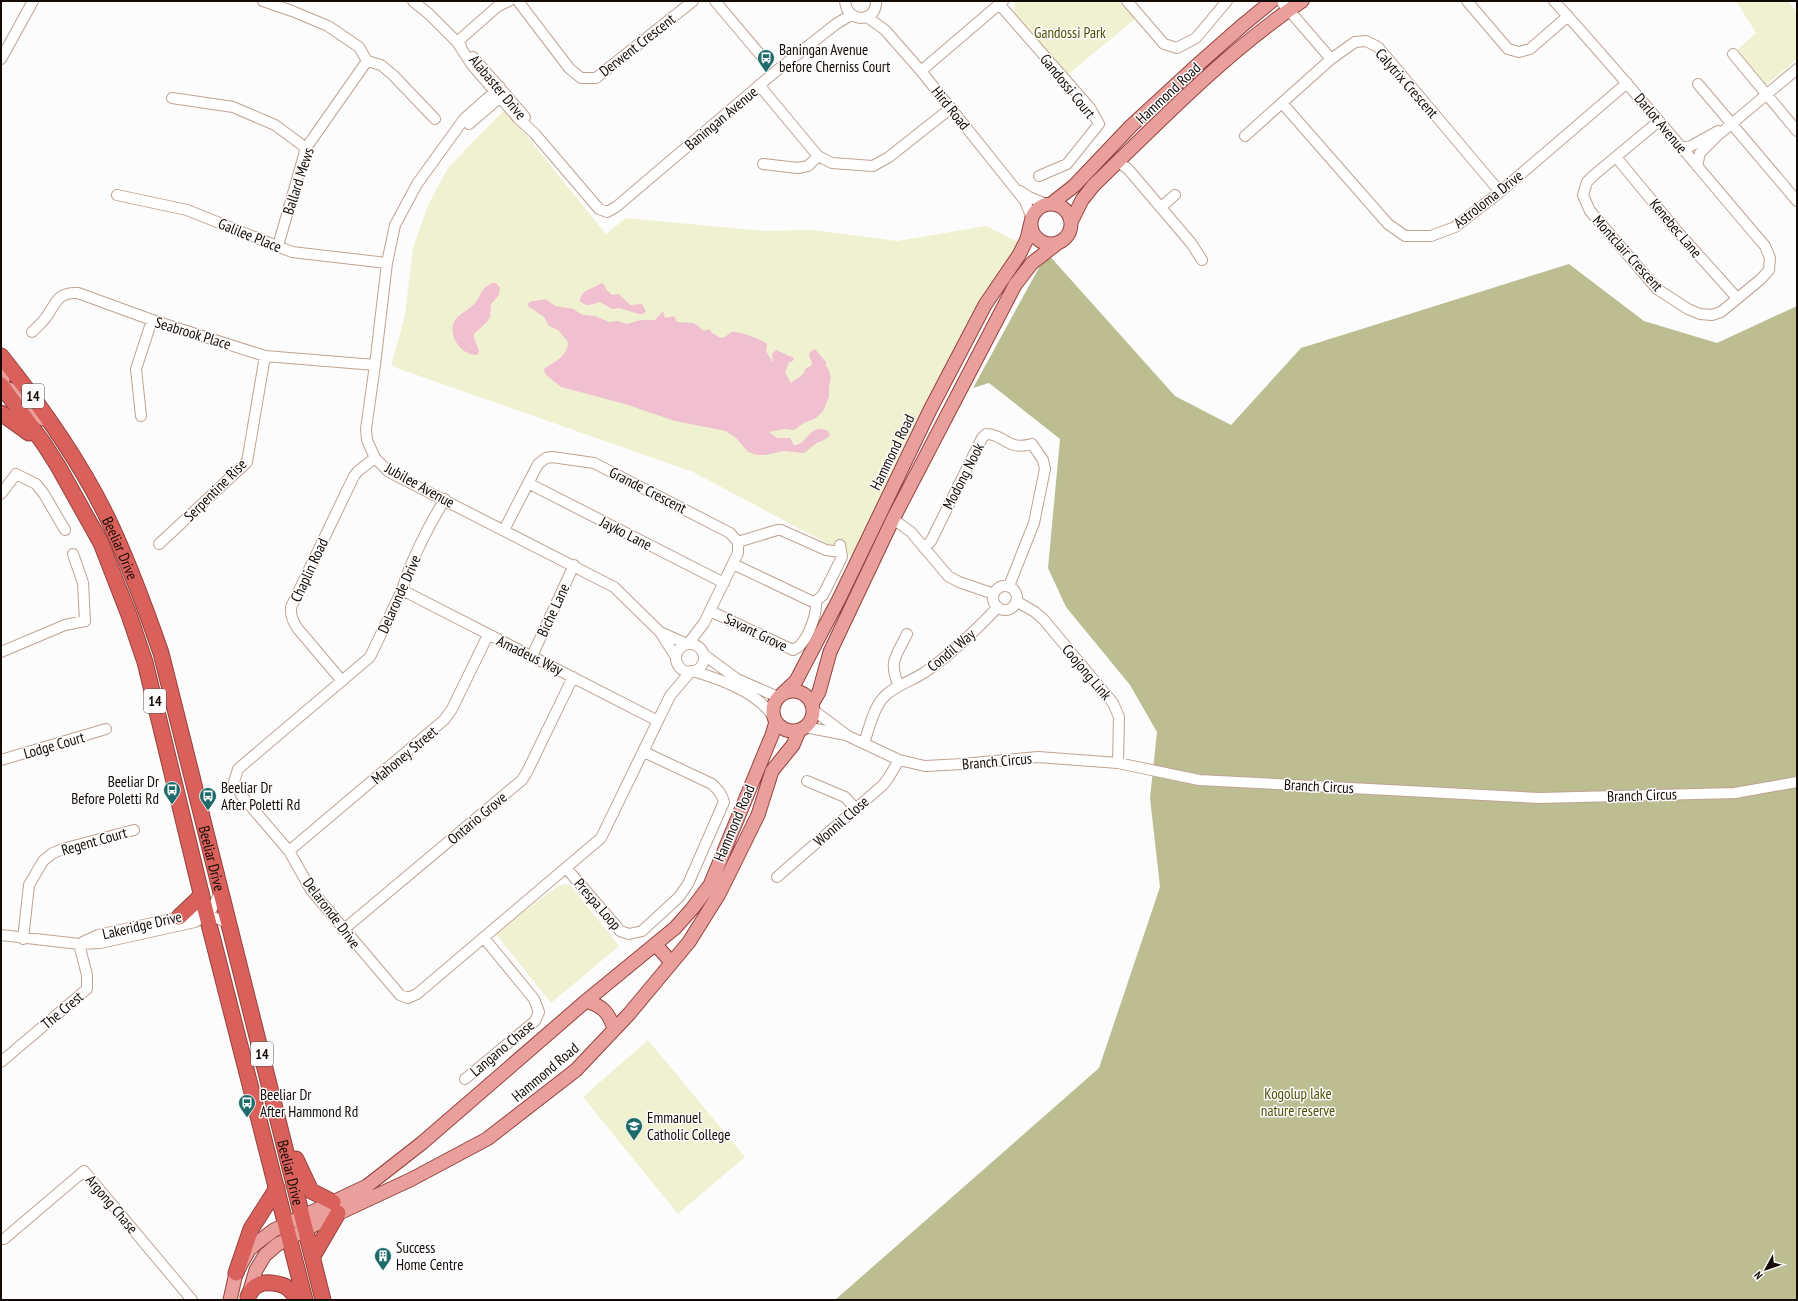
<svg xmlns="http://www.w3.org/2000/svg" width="1798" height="1301" font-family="'PT Sans Narrow',sans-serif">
	<rect width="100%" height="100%" fill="#fcfcfc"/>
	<path fill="#f0f1d1" d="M1016 1H1120L1135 19 1067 75 1015 15 1014 8Z
		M1736 1H1788L1797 12V59L1766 85 1737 50 1756 33Z
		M505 109 606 234 626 218 763 231 813 230 897 241 986 226 1022 244 853 557 693 472 391 366 405 315 413 248 429 203 448 168Z
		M565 884 571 886 619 946 551 1003 495 933 558 886Z
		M648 1040 745 1157 678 1214 583 1097Z"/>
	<path fill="#bcbe92" d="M1047 253 1175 396 1231 425 1301 348 1569 264 1644 321 1717 343 1797 306V1300H835L1099 1068 1160 887 1150 798 1157 732 1130 685 1066 607 1048 568 1060 439 989 383 973 388Z"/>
	<path fill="#f0c0d0" d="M492 283H496L500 288 499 295 491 304 490 317 487 322 474 334V338L479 351 477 355C461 355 448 337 454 322 458 314 469 310 475 303 482 295 480 289 492 283Z
		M601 283 604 284 606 289 612 295 619 294 630 305 642 304 646 311 643 314H639L619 308 612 309 600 302C592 304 587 308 580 301 581 289 594 289 601 283Z
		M546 299 555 306 573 309 583 315 595 316 609 322 618 321 627 324 641 320H655L663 311 665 318 674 316 677 322 694 323 704 331 709 329 712 333 721 338C726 338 727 334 732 332 738 330 762 340 767 344L766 351 773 363 772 354 776 350 794 358 792 362H789L785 372 791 383 803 374 806 368 811 366 812 362 809 356 810 352 815 349 826 362V366L829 370 831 378 829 386V397L823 411 816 418 804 423 794 430 784 429 769 432 777 438H790L794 445C807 446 809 422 828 431L830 436 822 441 818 442 804 453 783 451 766 455H757L748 452 736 438 726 431 675 421 625 404 561 387 545 374 544 369C554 362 568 356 568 342L558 330 549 326 544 317 528 306 529 302Z"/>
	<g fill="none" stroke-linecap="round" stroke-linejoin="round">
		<defs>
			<path id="minor" d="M263 1 292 11 328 26 359 47 367 61 381 65 393 75 435 119
				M413 1 429 14 461 46
				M518 1 569 68 581 78H596L693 1
				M715 1 763 58
				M845 1C847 24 877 23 876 1
				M1127 1 1164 44 1177 48 1196 38 1227 1
				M1281 1 1331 59
				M1467 1 1508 49 1519 52 1530 49 1568 16
				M1554 1C1627 81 1695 164 1765 246L1770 258 1769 270 1761 279 1721 312 1712 315 1700 314 1688 309 1657 289 1590 211 1583 195 1587 182 1594 175 1659 121
				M999 4 1090 108 1099 124 1067 164 1039 176
				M867 17 885 30 921 71 1025 201 1032 218
				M457 42 472 65 518 118 535 134 599 209 607 212 616 207 775 72 836 24 851 15
				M457 42 498 6 509 1
				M1733 54 1797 131
				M473 57 525 117
				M1 59 33 1
				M921 71 1003 1
				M1698 84 1797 201
				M759 85 818 156 832 163 873 166 889 157 951 108
				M500 87 464 119 417 184 395 225 387 263 375 365 366 429 367 440 375 458 389 472 614 587 660 632 676 657
				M172 98 233 107 275 125 306 148
				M1282 103 1388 224 1405 236H1431L1455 227 1500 192 1627 83
				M469 124 504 94
				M1245 136 1331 59 1355 42 1366 41 1378 47 1500 192
				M1682 148 1691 146 1718 131
				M1616 157 1677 231 1737 298
				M1118 162 1128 169 1191 243 1202 260
				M763 164 798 168 808 166 818 156
				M1697 166 1700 153 1717 136 1797 69
				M1020 191 1029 197 1046 204
				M117 195 187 210 292 252 387 263
				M1161 207 1175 195
				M278 246 306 148 367 61
				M32 332C37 327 43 322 47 316 57 301 58 292 78 293L152 320 265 356 375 365
				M141 416 136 369 152 320
				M528 483 724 583
				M1 494 16 474 36 484 44 494 65 530
				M445 499C429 525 410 562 402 590L370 657 238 769 234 782 241 795 289 851 311 890 400 995 408 998 417 994 601 838 670 696 691 671
				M893 519 911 532 948 576 959 582 994 594
				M504 530 538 464 546 458 552 457 594 463 730 533 738 542V553L704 623 688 644
				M738 542 777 530H781L826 550 841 552
				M159 544 247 462 265 356
				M924 548 931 541 982 438 986 434C1005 434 1006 451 1032 444L1043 460 1045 469 1034 523 1009 586
				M733 564 811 601H816L823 595 842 557 840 545
				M993 598a12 12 0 1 1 24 0a12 12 0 1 1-24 0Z
				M402 590 658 721
				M1016 601 1035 612 1044 620 1113 703 1119 717 1118 763
				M710 611 793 650C807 645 817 615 816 601
				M660 632 687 644
				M676 658a14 14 0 1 1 28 0a14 14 0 1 1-28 0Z
				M1 652 65 625 85 621 83 583 73 554
				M703 654 737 679 778 697
				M532 656 574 565
				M693 671C722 680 755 691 773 716
				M342 681 298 629C293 622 290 616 291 607L354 476 358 471 375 458
				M899 686C888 661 896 657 907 634
				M813 710 848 736 899 760 925 766 963 764 1038 757 1118 763 1199 780 1539 798 1735 793 1797 782
				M805 727 846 735
				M864 743C869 729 873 709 883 698 894 685 911 682 925 672 949 656 977 629 998 607
				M1 760 106 729
				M807 781 845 797 855 808
				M289 851 444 720 452 709 488 635
				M567 869 617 927 620 931 629 934 642 931 679 897 688 884 724 802C722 794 718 790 712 784L644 752
				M777 877 883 785 889 777 899 760
				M343 930 522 780 527 772 573 677
				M1 935 79 944 100 943 195 922C211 913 214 907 221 890
				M23 939 29 885 43 861 53 853 66 848 134 830
				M83 942 98 935 193 914 220 919 230 925
				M1 1062 87 989V975L79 944
				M465 1079 535 1021 539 1012 534 999 484 938
				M4 1239 84 1171 192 1300"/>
			<path id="major" d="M1051 204 1074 186 1131 126 1194 68 1244 24 1272 1
				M1031 224a20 20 0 1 1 40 0a20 20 0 1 1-40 0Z
				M1071 222 1082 200 1093 186C1159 122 1225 53 1302 1
				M1 373 3 379 1 390
				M4 388 12 390 43 419
				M773 711a20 20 0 1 1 40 0a20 20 0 1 1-40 0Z
				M781 695 796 681 839 599 930 410 985 305 1019 255 1027 239 1031 222
				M812 704 819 692 830 652 893 519 1015 285 1032 263 1059 242
				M656 945 671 962
				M586 1001C603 1006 609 1013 614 1029
				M248 1297 256 1270 265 1255 278 1244 322 1221 412 1179 487 1139 576 1070 629 1014 689 942 719 894 758 815 772 771 793 745 799 731
				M230 1300 236 1273 249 1250 258 1242 274 1230 367 1186 422 1143 586 1001 675 928 692 909 710 885 772 735 776 722"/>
			<g id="highway">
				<path id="s1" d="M1 356C41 406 78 458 106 515 128 560 145 607 161 653L323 1300"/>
				<path d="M1 385 44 444 58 466 101 543 129 615 145 662 201 893 305 1300"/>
				<path d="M1 413 29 433"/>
				<path d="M179 917 198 899 201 893"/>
				<path d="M296 1159 311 1191 333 1202"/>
				<path d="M313 1256 338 1213"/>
				<path d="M236 1273 251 1229 277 1188"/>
				<path d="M248 1297C250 1292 253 1287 258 1285 265 1281 281 1283 288 1288 292 1292 295 1296 299 1300"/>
			</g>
		</defs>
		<use href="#minor" stroke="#bea393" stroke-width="12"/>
		<use href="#major" stroke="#95423e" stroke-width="15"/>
		<use href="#highway" stroke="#95423e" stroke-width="17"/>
		<use href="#minor" stroke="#fff" stroke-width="10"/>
		<use href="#major" stroke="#e9a09d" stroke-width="13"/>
		<use href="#highway" stroke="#da605c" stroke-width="15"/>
	</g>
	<defs>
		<symbol id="bus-pin" viewBox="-11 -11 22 30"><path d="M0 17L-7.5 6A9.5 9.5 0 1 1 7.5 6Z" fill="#1e6b6b" stroke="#fcfcfc"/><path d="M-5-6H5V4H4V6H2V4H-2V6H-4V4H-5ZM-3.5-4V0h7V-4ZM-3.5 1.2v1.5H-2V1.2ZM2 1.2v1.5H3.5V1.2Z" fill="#fff"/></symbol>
		<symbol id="school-pin" viewBox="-11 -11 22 30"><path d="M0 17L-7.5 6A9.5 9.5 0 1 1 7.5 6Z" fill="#1e6b6b" stroke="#fcfcfc"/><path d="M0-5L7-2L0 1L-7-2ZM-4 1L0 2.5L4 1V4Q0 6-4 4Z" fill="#fff"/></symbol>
		<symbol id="building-pin" viewBox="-11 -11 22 30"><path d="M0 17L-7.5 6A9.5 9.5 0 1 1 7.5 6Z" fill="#1e6b6b" stroke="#fcfcfc"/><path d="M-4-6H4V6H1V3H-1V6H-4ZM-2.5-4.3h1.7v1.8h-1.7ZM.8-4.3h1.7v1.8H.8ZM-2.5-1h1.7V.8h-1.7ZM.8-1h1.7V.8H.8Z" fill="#fff"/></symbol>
	</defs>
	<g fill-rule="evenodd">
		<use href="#bus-pin" x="756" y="48" width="20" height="27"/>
		<use href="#bus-pin" x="162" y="780" width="20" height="27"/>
		<use href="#bus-pin" x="198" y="786" width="20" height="27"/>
		<use href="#bus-pin" x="237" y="1093" width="20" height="27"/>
		<use href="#school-pin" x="624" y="1116" width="20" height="27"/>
		<use href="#building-pin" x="373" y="1246" width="20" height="27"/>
	</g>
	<g text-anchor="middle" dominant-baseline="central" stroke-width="3" stroke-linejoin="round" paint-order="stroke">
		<g fill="#fcfcfc" stroke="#5a5350" stroke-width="1">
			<rect x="22" y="384" width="22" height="24" rx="3"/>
			<rect x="144" y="689" width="22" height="24" rx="3"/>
			<rect x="251" y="1042" width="22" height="24" rx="3"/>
		</g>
		<g font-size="14" font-weight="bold" fill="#140b06">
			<text x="33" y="396">14</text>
			<text x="155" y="701">14</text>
			<text x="262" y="1054">14</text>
		</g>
		<g font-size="15" fill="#505004" stroke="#fcfcfc">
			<text x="1070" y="32">Gandossi Park</text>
			<text x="1298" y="1093">Kogolup lake<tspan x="1298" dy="17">nature reserve</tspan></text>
		</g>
		<g font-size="15" fill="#140b06" stroke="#fcfcfc">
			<text transform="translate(637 45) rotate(-38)">Derwent Crescent</text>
			<text transform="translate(1407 83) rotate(49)">Calytrix Crescent</text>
			<text transform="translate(1068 86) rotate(51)">Gandossi Court</text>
			<text transform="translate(498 87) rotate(50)">Alabaster Drive</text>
			<text transform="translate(1168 93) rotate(-43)">Hammond Road</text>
			<text transform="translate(951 108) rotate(51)">Hird Road</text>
			<text transform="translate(721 118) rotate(-40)">Baningan Avenue</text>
			<text transform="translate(1661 123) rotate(50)">Darlot Avenue</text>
			<text transform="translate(298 181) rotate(-72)">Ballard Mews</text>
			<text transform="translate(1488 199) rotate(-38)">Astroloma Drive</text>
			<text transform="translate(1676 228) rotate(50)">Kenebec Lane</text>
			<text transform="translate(250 235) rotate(22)">Galilee Place</text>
			<text transform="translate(1628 253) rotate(48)">Montclair Crescent</text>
			<text transform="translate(193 333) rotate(17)">Seabrook Place</text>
			<text transform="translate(892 452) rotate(-64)">Hammond Road</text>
			<text transform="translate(963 476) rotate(-63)">Modong Nook</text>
			<text transform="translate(420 485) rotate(29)">Jubilee Avenue</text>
			<text transform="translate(215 490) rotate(-45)">Serpentine Rise</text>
			<text transform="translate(648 490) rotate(27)">Grande Crescent</text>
			<text transform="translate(626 533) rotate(27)">Jayko Lane</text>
			<text stroke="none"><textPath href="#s1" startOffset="227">Beeliar Drive</textPath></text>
			<text transform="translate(309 570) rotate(-65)">Chaplin Road</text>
			<text transform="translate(399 594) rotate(-66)">Delaronde Drive</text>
			<text transform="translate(553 610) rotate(-65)">Biche Lane</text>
			<text transform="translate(756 632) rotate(26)">Savant Grove</text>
			<text transform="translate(951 650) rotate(-40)">Condil Way</text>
			<text transform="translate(530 655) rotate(26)">Amadeus Way</text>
			<text transform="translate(1087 672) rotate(50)">Coojong Link</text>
			<text transform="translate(54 745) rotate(-16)">Lodge Court</text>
			<text transform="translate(404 755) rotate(-40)">Mahoney Street</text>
			<text transform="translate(997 761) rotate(-5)">Branch Circus</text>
			<text transform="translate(1319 786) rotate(3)">Branch Circus</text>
			<text transform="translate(1642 795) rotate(-2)">Branch Circus</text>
			<text transform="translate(477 818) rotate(-40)">Ontario Grove</text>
			<text transform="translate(841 821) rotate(-41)">Wonnil Close</text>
			<text transform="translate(734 823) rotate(-67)">Hammond Road</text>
			<text transform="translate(94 841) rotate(-16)">Regent Court</text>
			<text stroke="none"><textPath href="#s1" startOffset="551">Beeliar Drive</textPath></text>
			<text transform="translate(598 904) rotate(49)">Prespa Loop</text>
			<text transform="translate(332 913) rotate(53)">Delaronde Drive</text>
			<text transform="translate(142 925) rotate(-13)">Lakeridge Drive</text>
			<text transform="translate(62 1010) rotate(-40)">The Crest</text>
			<text transform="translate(502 1048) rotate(-40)">Langano Chase</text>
			<text transform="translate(545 1072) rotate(-40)">Hammond Road</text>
			<text stroke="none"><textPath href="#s1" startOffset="875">Beeliar Drive</textPath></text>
			<text transform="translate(112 1204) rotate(50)">Argong Chase</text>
		</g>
		<g font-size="15" fill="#140b06" stroke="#fcfcfc" text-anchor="start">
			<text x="779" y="49">Baningan Avenue<tspan x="779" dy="17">before Cherniss Court</tspan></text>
			<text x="159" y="781" text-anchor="end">Beeliar Dr<tspan x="159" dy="17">Before Poletti Rd</tspan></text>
			<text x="221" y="787">Beeliar Dr<tspan x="221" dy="17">After Poletti Rd</tspan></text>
			<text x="260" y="1094">Beeliar Dr<tspan x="260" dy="17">After Hammond Rd</tspan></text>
			<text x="647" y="1117">Emmanuel<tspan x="647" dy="17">Catholic College</tspan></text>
			<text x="396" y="1247">Success<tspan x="396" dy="17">Home Centre</tspan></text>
		</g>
	</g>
	<rect width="1798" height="1301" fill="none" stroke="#140b06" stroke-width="4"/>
	<g transform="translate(1766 1269) rotate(230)" stroke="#fcfcfc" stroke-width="3" paint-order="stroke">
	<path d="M0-3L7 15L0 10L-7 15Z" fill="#140b06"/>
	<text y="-6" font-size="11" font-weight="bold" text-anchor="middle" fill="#140b06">N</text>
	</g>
</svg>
